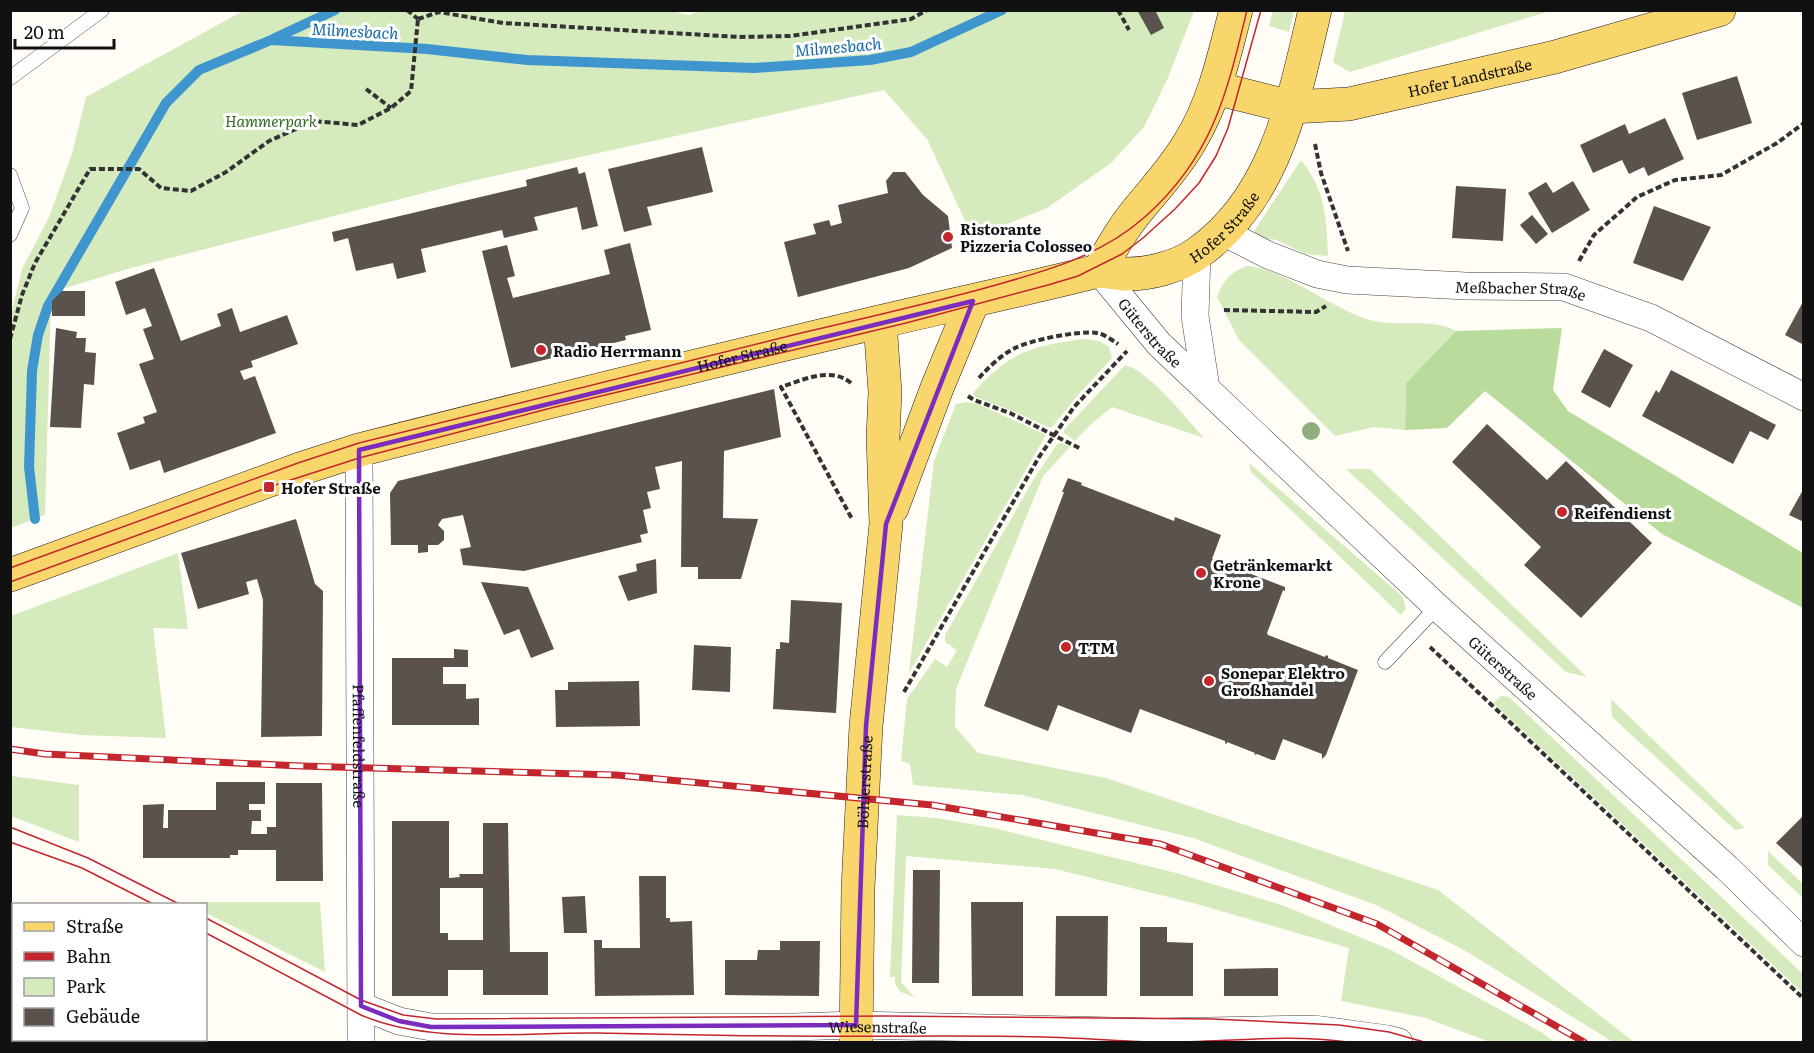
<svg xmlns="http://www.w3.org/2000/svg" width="1814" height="1053" font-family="Literata,serif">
	<rect width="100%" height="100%" fill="#fffdf5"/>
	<path fill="#d5ebbd" d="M667 10 689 15 702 10 1194 11 1167 80 1144 127 1111 163 1047 208 973 238 927 139 884 90 463 183 131 268 62 289 51 300 45 515 11 528V314L22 269 49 217 72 154 86 97 243 11Z
		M1273 10 1294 11 1289 32 1269 26Z
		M1345 11V10L1550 11 1350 72 1333 62Z
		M1301 160C1325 189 1327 219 1328 256L1305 254 1277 240 1258 237 1254 231Z
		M1247 266C1286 269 1330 309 1370 320 1397 328 1430 317 1456 331L1406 383 1405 430 1374 427 1335 436 1239 340 1217 297C1223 281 1230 272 1247 266Z
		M1084 339 1099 341 1109 347 1112 358 1078 395 1052 427H1048L1015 412 975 397 973 393C1010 352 1030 346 1084 339Z
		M1125 365C1149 371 1187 419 1204 438L1112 407 1089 426 1075 441 1064 433V430Z
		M966 402 978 404 1046 435 909 673 934 461 956 404Z
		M1062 443 1070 447 1043 476 956 689 955 727 978 753 1106 778 1438 890 1634 1042H1613L1464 950 1376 905 1193 838 1022 795 913 785 910 764 901 761 907 699 935 659 947 667 957 650 945 642V635L1032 482 1057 444Z
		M1249 463 1403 597 1406 609 1401 615 1251 472Z
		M1346 469H1370L1587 677 1566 672Z
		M178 553 188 629 153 628 166 738 81 735 11 727V616Z
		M1501 696 1509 697 1803 974V993L1493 703Z
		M1611 699 1745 828 1735 830 1612 717Z
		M11 776 79 785V842L11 816Z
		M897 815 937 818 994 828 1176 873 1282 905 1391 950 1541 1032 1555 1042H1490L1426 1018 1341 1001 1349 948 1193 903 1055 869 906 856 901 982 914 997 901 992 895 984V977H890Z
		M1768 851 1803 884V898L1768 865Z
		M192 902H320L325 972 206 913V904H191Z"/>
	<path fill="#b9dc9c" d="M1562 328 1553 390 1568 411 1803 553V608L1662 534 1485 391 1447 428 1405 430 1406 383 1456 331Z"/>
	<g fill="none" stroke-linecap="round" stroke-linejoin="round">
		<path stroke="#3f96cf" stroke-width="10" d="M273 39 335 10
			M35 519 29 467 32 371 38 335 48 306 166 103 199 70 271 40 427 49 527 60 754 68 870 60 911 52 1002 10"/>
	</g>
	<path fill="#5a524d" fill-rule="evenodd" d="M1137 10H1155L1164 28 1151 35Z
		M1737 76 1752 123 1697 140 1682 93Z
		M1665 118 1684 159 1648 176 1644 167 1629 174 1622 160 1593 173 1580 145 1625 124 1629 134Z
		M702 147 713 192 647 207 652 225 624 232 608 169Z
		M577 167 579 174 585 172 598 226 582 230 577 207 534 217 538 230 504 238 502 230 421 249 426 272 397 279 393 263 356 271 348 238 334 242 332 232 527 186 526 180Z
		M893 172H905L923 195 948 216 952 248 909 268 798 297 784 242 816 234 813 224 829 220 831 226 842 223 838 205 888 193 886 181Z
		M1573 181 1590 210 1552 233 1528 193 1546 182 1553 193Z
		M1456 186 1506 189 1503 241 1452 238Z
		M1654 206 1711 227 1683 281 1633 263Z
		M1532 215 1548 234 1536 244 1520 225Z
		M630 243 651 330 625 336 626 340 511 368 482 251 507 245 515 276 507 278 513 298 610 274 604 250Z
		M154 268 181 341 221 326 217 314 232 308 240 332 287 315 298 344 251 361 253 367 240 371 244 380 255 376 276 433 164 473 160 460 130 470 117 433 145 423 143 417 157 412 139 364 154 359 143 329 152 326 145 308 126 315 115 282Z
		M62 291H85V316H52V301Z
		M1804 300V345L1785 335Z
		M56 328 77 332 76 338H86L85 352 96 353 94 385 84 384 81 428 50 427Z
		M1604 349 1633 365 1610 408 1581 392Z
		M1671 370 1776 425 1768 440 1750 431 1733 464 1642 416 1656 390 1659 393Z
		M774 389 781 437 724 451 723 518 758 519 741 579H698V567H681L682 461 655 467 660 489 647 492 651 508 643 510 648 533 640 535 642 542 524 571 463 565 460 549 471 547 463 515 442 519 438 525 444 531V540L438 545H428V552L418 553V545H391L390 493 398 481Z
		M1487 424 1547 480 1566 461 1652 543 1581 618 1524 565 1541 547 1452 462Z
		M1068 478 1082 483 1081 485 1174 521 1175 517 1221 535 1212 559 1285 587V591L1283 590 1275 612 1267 633 1268 635 1325 657 1326 655 1328 656V658L1358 670 1326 755 1322 759V754L1283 739 1275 760H1272L1257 754 1254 755 1255 753 1227 742V744L1225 743V741L1140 709 1131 733 1058 705 1048 731 984 706 1064 492H1062Z
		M1804 488V522L1789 515Z
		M296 519 315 584 323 591 322 736 261 737 263 600 257 579 246 582 249 594 198 609 181 553Z
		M656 559 657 593 628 601 618 576 637 571 636 564Z
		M481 582 528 587 554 649 531 658 519 629 504 635Z
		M791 600 842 603 836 713 773 709 776 649H780V642L789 643Z
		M694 645 731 647 730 692 692 690Z
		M454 649 468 650V667H443V684H466V699L479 698V725H392V658H454Z
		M639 681 640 726 556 727 555 690H568V682Z
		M216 782H265V804H249V810H261V821H252L251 834H267V827H276V783H322L323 881H276V850H238V855H230V858H143V805L164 804 163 828H168V810H216Z
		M1804 815V869L1776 843Z
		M392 821H449V878L460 877 459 874H483V823H508L510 952H548V995H483V970H448V996H392ZM440 888H483V940H448V933H440Z
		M913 870H940L939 983H912Z
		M639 876H666V918H670V922L692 921 694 995 595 996 594 940H602V948H640Z
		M585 896 587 933H564L562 897Z
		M971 902H1023V996H972Z
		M1056 916H1108L1107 996H1055Z
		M1140 927H1167V942L1193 943V996H1140Z
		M780 941H820L819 996 725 995V960H757L758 950H780Z
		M1278 968V996H1224V969Z"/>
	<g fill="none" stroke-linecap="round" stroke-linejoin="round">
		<defs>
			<path id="service" d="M10 78 102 10
				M10 175 22 208 10 235
				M1385 662 1437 607"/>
			<g id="minor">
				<path id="s1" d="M1223 232 1268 255 1317 274 1347 280 1466 286 1564 287 1651 318 1804 397"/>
				<path d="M1197 254 1195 316 1206 388"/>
				<path id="s2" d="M1099 271 1159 344 1437 607 1727 868 1804 943"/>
				<path id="s3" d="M359 450 361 1042"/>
				<path id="s4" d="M361 1006 399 1021 431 1027H794L856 1025 1157 1032 1314 1029 1388 1039 1399 1042"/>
			</g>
			<g id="primary">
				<path id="s5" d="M1215 88 1291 107 1349 104 1555 57 1719 10"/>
				<path d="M1099 271C1109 252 1120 233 1133 216 1153 191 1175 168 1191 140 1215 100 1224 55 1236 10"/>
				<path d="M892 508 937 388 973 301"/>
				<path id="s6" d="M10 575 300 469 359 450C528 407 697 365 866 325 942 307 1018 291 1094 272 1104 270 1113 273 1123 274 1147 275 1179 267 1199 252 1277 196 1294 98 1315 10"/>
				<path id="s7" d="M856 1042 858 888 866 726 886 524 883 438 885 392 880 322"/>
			</g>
		</defs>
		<use href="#service" stroke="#444" stroke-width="15"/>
		<use href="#minor" stroke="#444" stroke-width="28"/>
		<use href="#primary" stroke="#222" stroke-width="34"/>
		<path stroke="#333" stroke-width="4" stroke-dasharray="6 3" stroke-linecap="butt" d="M407 10 418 19
			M1118 10 1129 30
			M418 19 439 12 503 23 739 37 790 36 812 33 911 19 927 10
			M366 89 391 108
			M1315 144 1321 173 1348 251
			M1579 261 1594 235 1637 197 1675 180 1721 175 1777 143 1804 123
			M1224 310 1316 312 1326 306
			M10 339 22 295 35 263 90 169H139L161 188 191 191 226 172 269 141 314 121 358 125 391 108 411 91 418 19
			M979 378C989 367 1001 355 1015 348 1031 340 1080 330 1097 333 1104 334 1112 340 1118 344
			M851 383C831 366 803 380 781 387L852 519
			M968 396 974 400 1010 413 1081 449
			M1430 647 1804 999
			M904 692 1039 457 1074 407 1127 351"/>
		<use href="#service" stroke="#fff" stroke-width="14"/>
		<use href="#minor" stroke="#fff" stroke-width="27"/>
		<use href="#primary" stroke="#f9d66b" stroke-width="33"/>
		<path stroke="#c4262e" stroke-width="1.5" d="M10 568 298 463 359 443C505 406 651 370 797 334 857 320 918 306 978 290 1038 273 1098 259 1146 216 1213 156 1227 93 1247 10
			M10 582 269 487 359 458 555 407 906 323 1048 285 1078 276 1122 254 1143 238 1175 209 1199 183 1216 156 1228 128 1261 10
			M10 827 88 858 179 904
			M10 842 82 868 153 904
			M206 918 361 1000 403 1015 436 1019 885 1016 1213 1019 1339 1025 1389 1032 1424 1042
			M206 933 361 1015C430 1045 521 1032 597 1033 661 1034 726 1036 791 1036 876 1037 960 1035 1045 1037 1081 1038 1118 1041 1154 1042 1219 1043 1284 1033 1348 1042"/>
		<defs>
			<path id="rail" d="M10 749 45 754 301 766 616 775 932 805 1160 844 1377 924 1584 1042"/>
		</defs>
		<use href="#rail" stroke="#c4262e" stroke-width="7"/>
		<use href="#rail" stroke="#fff" stroke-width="4.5" stroke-dasharray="14" stroke-linecap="butt"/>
	</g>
	<circle fill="#8dad7f" cx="1311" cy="431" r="9"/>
	<path fill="none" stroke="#7b2cbf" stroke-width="4.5" stroke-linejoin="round" d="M973 301 886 524 866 726 856 1025 431 1027 399 1021 361 1006 359 450Z"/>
	<g fill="#c4262e" stroke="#fff" stroke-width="2">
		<circle cx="948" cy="237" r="6"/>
		<circle cx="541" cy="350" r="6"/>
		<rect x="263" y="481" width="12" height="12" rx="3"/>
		<circle cx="1562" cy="512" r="6"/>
		<circle cx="1201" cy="573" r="6"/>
		<circle cx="1066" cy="647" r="6"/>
		<circle cx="1209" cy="681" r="6"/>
	</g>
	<g text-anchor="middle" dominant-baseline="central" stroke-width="6" stroke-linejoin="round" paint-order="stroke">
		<g font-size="15" fill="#111" stroke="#fff">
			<text stroke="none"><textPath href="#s5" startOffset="260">Hofer Landstraße</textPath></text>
			<text stroke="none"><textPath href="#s6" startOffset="1272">Hofer Straße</textPath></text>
			<text stroke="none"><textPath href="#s1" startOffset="308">Meßbacher Straße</textPath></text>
			<text stroke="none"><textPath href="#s2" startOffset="80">Güterstraße</textPath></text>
			<text stroke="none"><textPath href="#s6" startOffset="765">Hofer Straße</textPath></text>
			<text stroke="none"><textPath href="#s2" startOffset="567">Güterstraße</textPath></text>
			<text stroke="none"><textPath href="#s3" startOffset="296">Pfaffenfeldstraße</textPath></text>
			<text stroke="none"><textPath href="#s7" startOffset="260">Böhlerstraße</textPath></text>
			<text stroke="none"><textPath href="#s4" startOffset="520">Wiesenstraße</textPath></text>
		</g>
		<g font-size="15" font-style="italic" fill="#2f6b1f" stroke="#fff">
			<text x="271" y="120">Hammerpark</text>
		</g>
		<g font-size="15" font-weight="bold" fill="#111" stroke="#fff" text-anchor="start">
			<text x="960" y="228">Ristorante<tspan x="960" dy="17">Pizzeria Colosseo</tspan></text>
			<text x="553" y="350">Radio Herrmann</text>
			<text x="281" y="487">Hofer Straße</text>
			<text x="1574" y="512">Reifendienst</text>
			<text x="1213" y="564">Getränkemarkt<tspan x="1213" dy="17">Krone</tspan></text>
			<text x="1078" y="647">TTM</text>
			<text x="1221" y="672">Sonepar Elektro<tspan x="1221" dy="17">Großhandel</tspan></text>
		</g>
		<g font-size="16" font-style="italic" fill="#1768a6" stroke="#fff">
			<text transform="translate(355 30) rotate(3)">Milmesbach</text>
			<text transform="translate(838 46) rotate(-5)">Milmesbach</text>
		</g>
	</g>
	<rect width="1814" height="1053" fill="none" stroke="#111111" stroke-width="24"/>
	<rect x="12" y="903" width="195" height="138" fill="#ffffff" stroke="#a0a0a0" stroke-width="1.5"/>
	<rect x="24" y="922" width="30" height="9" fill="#f9d66b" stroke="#a0a0a0" stroke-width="1.5"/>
	<text x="66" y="933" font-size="18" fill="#111111">Straße</text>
	<rect x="24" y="952" width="30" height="9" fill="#c4262e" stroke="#a0a0a0" stroke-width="1.5"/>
	<text x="66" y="963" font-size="18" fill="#111111">Bahn</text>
	<rect x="24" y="978" width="30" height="18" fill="#d5ebbd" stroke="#a0a0a0" stroke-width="1.5"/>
	<text x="66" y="993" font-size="18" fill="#111111">Park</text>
	<rect x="24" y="1008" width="30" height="18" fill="#5a524d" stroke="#a0a0a0" stroke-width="1.5"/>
	<text x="66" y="1023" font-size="18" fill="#111111">Gebäude</text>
	<path d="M15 39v9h99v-9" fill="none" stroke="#111111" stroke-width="3"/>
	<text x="24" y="39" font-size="18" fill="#111111" stroke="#ffffff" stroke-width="4.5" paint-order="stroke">20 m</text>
</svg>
